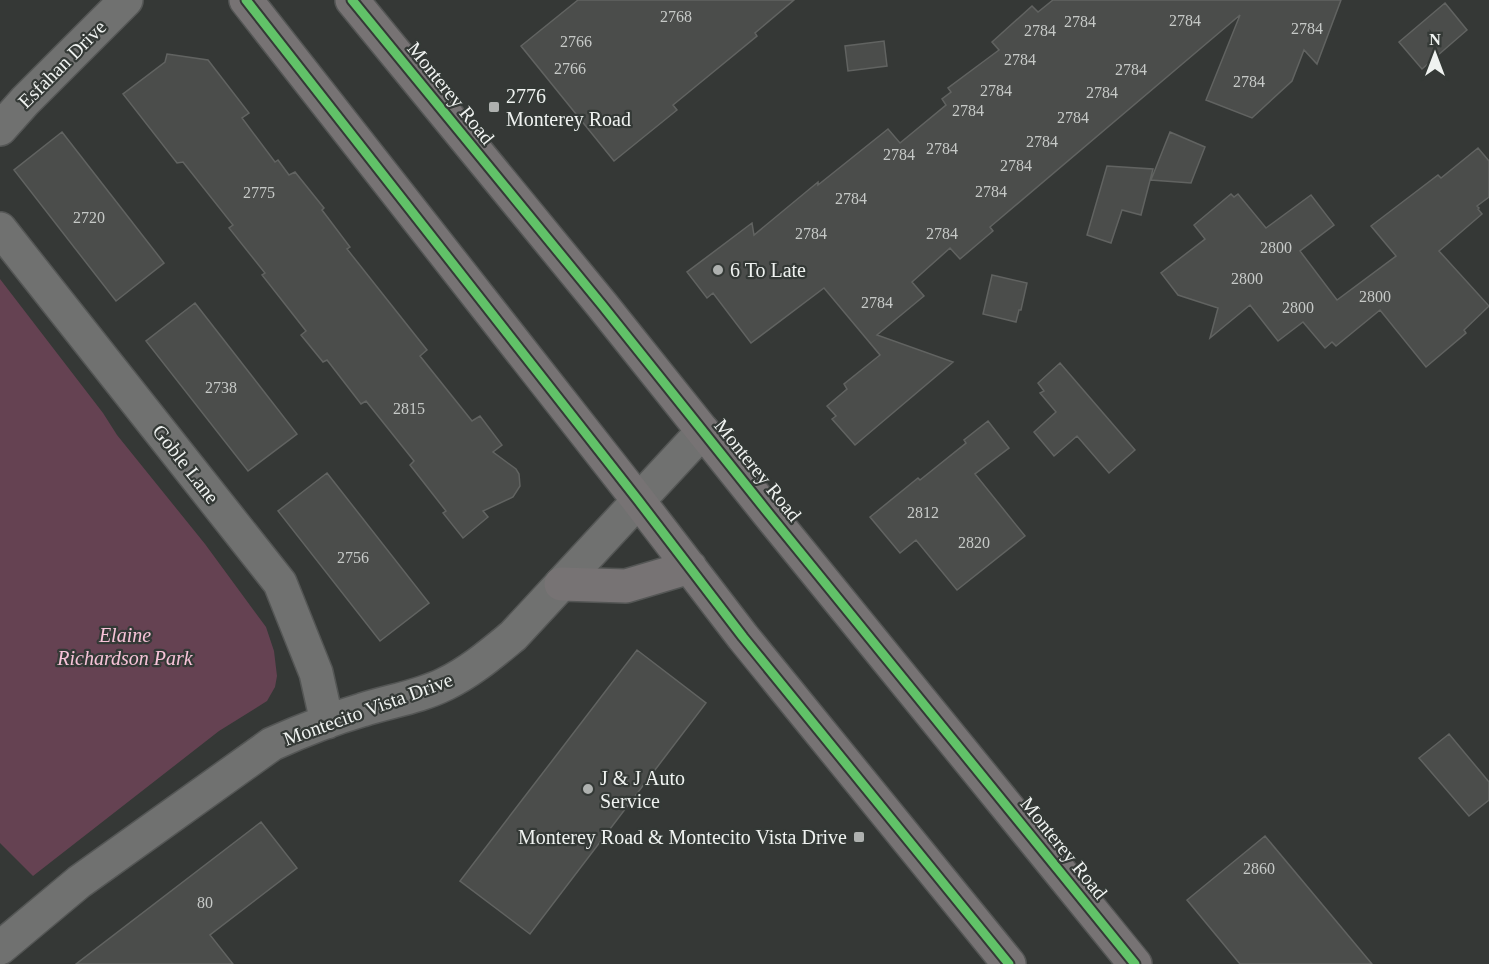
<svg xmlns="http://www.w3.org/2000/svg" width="1489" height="964" font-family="Georgia,serif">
	<rect width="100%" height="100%" fill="#353836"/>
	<path fill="#654252" d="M0 279 103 413 117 435 205 544 266 627 274 651 277 676 275 687 267 701 219 731 33 876 0 843Z"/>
	<path fill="#4b4d4b" stroke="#616361" stroke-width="1.5" d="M578 0H794L755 33 757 36 673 105 677 110 614 161 521 46Z
		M1053 0H1341L1317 64 1304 50 1292 81 1252 118 1206 100 1240 15 990 227 993 231 960 259 950 248 912 282 924 296 877 335 953 362 855 445 832 419 836 416 827 406 847 389 844 384 880 355 824 288 751 343 713 293 707 298 687 272 752 223 754 235 818 182V185L888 129 900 143 946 105 942 99 951 92 948 88 999 50 992 42 1032 6 1038 12Z
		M1445 3 1467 30 1422 69 1399 42Z
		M884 41 887 66 848 71 845 46Z
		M167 54 208 60 249 113 242 118 275 162 278 160 289 175 295 172 324 208 322 210 350 247 347 249 427 350 420 356 472 421 480 416 502 445 493 452 516 469 519 474 520 486 513 497 483 511 488 517 463 538 443 513 446 511 410 465 414 461 366 401 361 404 327 360 323 362 301 335 306 331 262 275 265 273 229 228 233 225 183 162 177 163 123 94 165 62Z
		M62 132 164 263 116 301 14 170Z
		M1170 132 1205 147 1191 183 1151 180Z
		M1478 148 1489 161V197L1477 206 1479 208 1478 209 1482 214 1439 251 1489 306 1464 330 1466 333 1426 367 1380 310 1336 346 1332 342 1325 348 1303 322 1278 341 1250 305 1210 338 1218 308 1178 295 1161 273 1205 239 1194 225 1231 194 1234 197 1238 194 1266 228 1311 195 1334 225 1300 251 1337 300 1396 256 1371 226 1438 175 1441 178Z
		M1107 166 1153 169 1141 215 1122 210 1111 243 1087 235Z
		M992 275 1027 283 1021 310H1019L1016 322 983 314Z
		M195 303 297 434 248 471 146 341Z
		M1060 363 1135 450 1109 473 1077 436 1054 456 1034 432 1056 412 1040 393 1044 391 1038 383Z
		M988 421 1009 448 975 474 1025 536 957 590 916 540 900 553 870 517 918 478 920 480 966 443 964 440Z
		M327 473 429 603 380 641 278 511Z
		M637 650 706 703 530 934 460 881Z
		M1449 734 1489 782V800L1469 816 1419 758Z
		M261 822 297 868 210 935 233 964H76Z
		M1265 836 1372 964H1240L1187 900Z"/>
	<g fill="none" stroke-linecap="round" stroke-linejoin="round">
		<defs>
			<path id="street" d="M0 129 25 101 126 0
				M0 229 280 583 316 673 327 722
				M0 948 79 882 272 744C301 731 331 719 362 710 390 701 419 697 445 684 470 672 491 654 513 636L703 431"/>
			<path id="primary" d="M246 0 638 500 743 637 1009 964
				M352 0 602 305 769 514 1135 964
				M561 584 626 586 690 567"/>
		</defs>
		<use href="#street" stroke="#545655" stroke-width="36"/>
		<use href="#primary" stroke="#545655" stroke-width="36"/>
		<use href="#street" stroke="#707170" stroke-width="33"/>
		<use href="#primary" stroke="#777374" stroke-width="33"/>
		<defs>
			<path id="cycleway" d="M246 0 638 500 743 637 1009 964
				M352 0 602 305 769 514 1135 964"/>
		</defs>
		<use href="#cycleway" stroke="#343936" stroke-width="13"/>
		<use href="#cycleway" stroke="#61c268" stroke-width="9"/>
	</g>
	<g fill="#aeb1af" stroke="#343936" stroke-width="2">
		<rect x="488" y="101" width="12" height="12" rx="3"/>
		<circle cx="718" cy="270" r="6"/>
		<circle cx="588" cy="789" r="6"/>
		<rect x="853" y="831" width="12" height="12" rx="3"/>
	</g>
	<g text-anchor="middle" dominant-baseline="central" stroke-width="4.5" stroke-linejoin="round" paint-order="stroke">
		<g font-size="16" fill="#c6c9c7">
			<text x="676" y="16">2768</text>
			<text x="1185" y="20">2784</text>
			<text x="1080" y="21">2784</text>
			<text x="1307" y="28">2784</text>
			<text x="1040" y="30">2784</text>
			<text x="576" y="41">2766</text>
			<text x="1020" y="59">2784</text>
			<text x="570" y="68">2766</text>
			<text x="1131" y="69">2784</text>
			<text x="1249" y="81">2784</text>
			<text x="996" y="90">2784</text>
			<text x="1102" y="92">2784</text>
			<text x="968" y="110">2784</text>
			<text x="1073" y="117">2784</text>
			<text x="1042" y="141">2784</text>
			<text x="942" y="148">2784</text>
			<text x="899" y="154">2784</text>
			<text x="1016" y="165">2784</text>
			<text x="991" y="191">2784</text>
			<text x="259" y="192">2775</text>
			<text x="851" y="198">2784</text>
			<text x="89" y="217">2720</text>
			<text x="811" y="233">2784</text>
			<text x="942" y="233">2784</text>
			<text x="1276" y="247">2800</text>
			<text x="1247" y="278">2800</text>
			<text x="1375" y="296">2800</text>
			<text x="877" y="302">2784</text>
			<text x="1298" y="307">2800</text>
			<text x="221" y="387">2738</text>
			<text x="409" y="408">2815</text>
			<text x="923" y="512">2812</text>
			<text x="974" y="542">2820</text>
			<text x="353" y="557">2756</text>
			<text x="1259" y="868">2860</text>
			<text x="205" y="902">80</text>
		</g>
		<g font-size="20" fill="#eff2f0" stroke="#343936">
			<text transform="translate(62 64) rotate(-45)">Esfahan Drive</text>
			<text transform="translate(451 93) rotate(51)">Monterey Road</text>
			<text transform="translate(186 464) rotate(52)">Goble Lane</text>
			<text transform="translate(758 470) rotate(51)">Monterey Road</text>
			<text transform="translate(368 709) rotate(-20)">Montecito Vista Drive</text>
			<text transform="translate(1064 848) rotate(51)">Monterey Road</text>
		</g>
		<g font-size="20" fill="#eff2f0" stroke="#343936" text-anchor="start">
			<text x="506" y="96">2776<tspan x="506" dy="23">Monterey Road</tspan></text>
			<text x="730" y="270">6 To Late</text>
			<text x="600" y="778">J &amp; J Auto<tspan x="600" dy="23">Service</tspan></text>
			<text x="847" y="837" text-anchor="end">Monterey Road &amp; Montecito Vista Drive</text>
		</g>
		<g font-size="20" font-style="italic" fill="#f7c3d8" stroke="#343936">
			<text x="125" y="635">Elaine<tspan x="125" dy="23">Richardson Park</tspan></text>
		</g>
	</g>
	<g transform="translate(1435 54)" stroke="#343936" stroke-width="4.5" paint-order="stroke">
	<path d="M0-4.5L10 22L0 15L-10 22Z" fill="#eff2f0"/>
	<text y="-9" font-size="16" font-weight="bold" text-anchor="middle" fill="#eff2f0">N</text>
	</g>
</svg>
